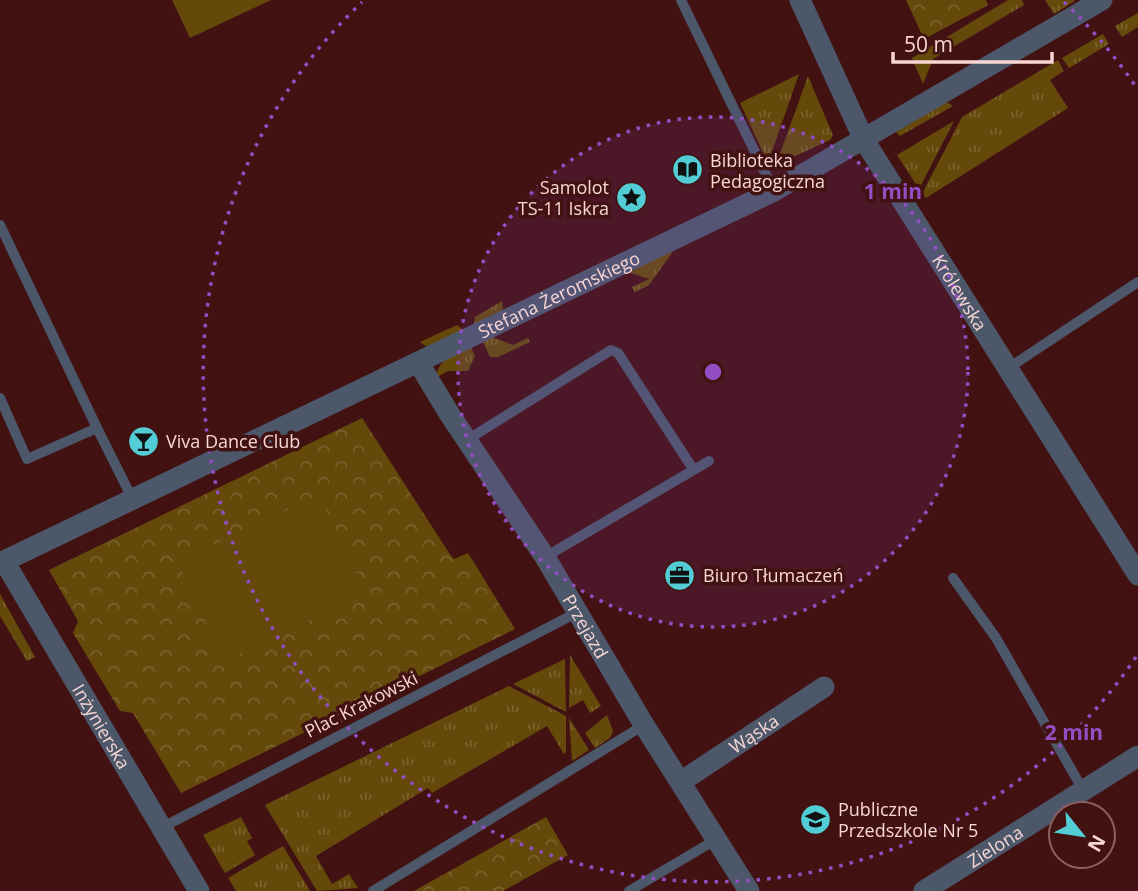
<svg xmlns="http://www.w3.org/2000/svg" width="1138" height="891" font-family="'Open Sans',sans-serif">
	<defs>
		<pattern id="grass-tufts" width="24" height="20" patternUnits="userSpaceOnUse" patternTransform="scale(1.75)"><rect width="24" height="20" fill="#64490b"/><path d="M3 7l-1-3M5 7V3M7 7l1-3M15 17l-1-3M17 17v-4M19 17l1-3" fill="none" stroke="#7b622e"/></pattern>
		<pattern id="forest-crowns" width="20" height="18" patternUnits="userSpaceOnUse" patternTransform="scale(1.75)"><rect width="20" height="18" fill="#64490b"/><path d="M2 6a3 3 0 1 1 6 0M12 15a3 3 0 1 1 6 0" fill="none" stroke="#7b622e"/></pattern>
	</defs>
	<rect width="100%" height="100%" fill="#421213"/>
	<path fill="url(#grass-tufts)" d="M1008 0H1022L1024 5 933 59 923 84 912 58Z
		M1045 0H1073L1075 1 1054 14Z
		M1138 13V27L1122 37 1115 26Z
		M1103 34 1109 44 1069 68 1062 58Z
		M1058 60 1064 71 1050 80 1068 108 926 198 922 194 962 117Z
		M799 74 768 163 740 103Z
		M808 76 833 135 830 140 776 165Z
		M945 101 953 106 900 136 896 132Z
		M954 121 919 189 897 155Z
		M674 250 649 285 635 292 632 287 649 279 628 272Z
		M502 301 503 310 474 324 475 317Z
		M457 325 463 330 427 347 420 342Z
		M492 337 513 345 528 338 530 342 498 357H490L483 342Z
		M471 347 475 356 468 371H448L436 378C438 358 455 355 471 347Z
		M0 594 35 657 27 661 0 616Z
		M570 655 601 706 590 713 583 700 569 708Z
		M565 659 566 712 513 684Z
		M509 686 566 716V752L564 754 547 726 432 793 428 788 316 856 332 884 349 874 358 888 317 891 265 805Z
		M607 715 613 731 610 738 595 748 585 733Z
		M569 718 589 750 572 761Z
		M241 817 252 838 247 841 255 855 225 873 203 835Z
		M283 846 310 891H236L228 878Z"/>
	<path fill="url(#forest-crowns)" d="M906 0H986L988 5 924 39Z
		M362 418 451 556 454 559 468 553 515 629 181 793 133 713 120 711 73 633 78 621 49 570Z
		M546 817 568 855 503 891H414Z"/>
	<path fill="#64490b" d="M172 0H271L190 38Z
		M319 495 366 593 224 661 177 562Z"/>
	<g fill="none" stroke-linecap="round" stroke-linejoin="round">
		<path stroke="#4c576a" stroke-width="10" d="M681 0 774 191
			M0 225 97 428
			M1007 369 1138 282
			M0 398 27 459 97 428 133 500
			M467 440 611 350 618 353 693 469
			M545 557 709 461
			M953 578 996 638 1083 790
			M161 828 578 612
			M373 891 644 725
			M629 891 717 839"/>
		<g stroke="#4c576a" stroke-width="21">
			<path id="s1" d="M800 0 864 140 1138 575"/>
			<path id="s2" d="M418 362 450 415 545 557 644 725 749 891"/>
			<path id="s3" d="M4 561 199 891"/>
			<path id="s4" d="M0 563 774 191 1102 0"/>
			<path id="s5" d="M682 781 824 687"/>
			<path id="s6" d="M924 891 1138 756"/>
		</g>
	</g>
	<circle cx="713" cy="372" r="255" fill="#944ec3" fill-opacity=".12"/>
	<g fill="none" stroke="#944ec3" stroke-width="3.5" stroke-dasharray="3.5 7">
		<circle cx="713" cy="372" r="255"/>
		<path d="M1136 657A510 510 0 1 1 362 2M1064 2A510 510 0 0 1 1136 87"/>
	</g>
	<defs>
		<symbol id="library-disc" viewBox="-11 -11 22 22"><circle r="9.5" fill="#52ccd5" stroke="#421213"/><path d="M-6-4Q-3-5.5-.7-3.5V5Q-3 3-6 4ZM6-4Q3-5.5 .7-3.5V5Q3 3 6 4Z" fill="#111"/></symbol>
		<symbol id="sight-disc" viewBox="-11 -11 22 22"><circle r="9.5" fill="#52ccd5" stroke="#421213"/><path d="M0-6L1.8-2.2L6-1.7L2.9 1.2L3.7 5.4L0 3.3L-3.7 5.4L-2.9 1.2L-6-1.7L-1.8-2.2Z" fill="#111"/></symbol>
		<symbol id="bar-disc" viewBox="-11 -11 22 22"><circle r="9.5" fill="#52ccd5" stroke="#421213"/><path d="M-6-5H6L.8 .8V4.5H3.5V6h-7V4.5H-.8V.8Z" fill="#111"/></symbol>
		<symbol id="office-disc" viewBox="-11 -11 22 22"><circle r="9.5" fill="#52ccd5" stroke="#421213"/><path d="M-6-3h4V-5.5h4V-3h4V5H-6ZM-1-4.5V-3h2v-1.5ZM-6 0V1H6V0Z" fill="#111"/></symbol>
		<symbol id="school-disc" viewBox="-11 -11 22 22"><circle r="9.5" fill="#52ccd5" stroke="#421213"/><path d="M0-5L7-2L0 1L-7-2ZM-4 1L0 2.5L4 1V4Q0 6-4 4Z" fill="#111"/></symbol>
	</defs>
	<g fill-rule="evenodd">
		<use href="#library-disc" x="670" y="152" width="35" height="35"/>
		<use href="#sight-disc" x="614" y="180" width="35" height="35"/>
		<use href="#bar-disc" x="126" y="424" width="35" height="35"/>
		<use href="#office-disc" x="662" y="558" width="35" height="35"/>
		<use href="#school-disc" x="798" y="802" width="35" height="35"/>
	</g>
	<g text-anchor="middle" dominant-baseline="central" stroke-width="7" stroke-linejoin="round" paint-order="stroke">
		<g font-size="18" fill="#f7d6d4" stroke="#421213" text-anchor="start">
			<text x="710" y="160">Biblioteka<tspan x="710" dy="21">Pedagogiczna</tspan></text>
			<text x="609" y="187" text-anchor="end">Samolot<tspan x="609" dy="21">TS-11 Iskra</tspan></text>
			<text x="166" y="441">Viva Dance Club</text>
			<text x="703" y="575">Biuro Tłumaczeń</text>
			<text x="838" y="809">Publiczne<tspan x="838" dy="21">Przedszkole Nr 5</tspan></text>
		</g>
		<g font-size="18" fill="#f7d6d4" stroke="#421213">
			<text stroke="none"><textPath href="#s1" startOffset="334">Królewska</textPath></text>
			<text stroke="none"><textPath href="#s4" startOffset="620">Stefana Żeromskiego</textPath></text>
			<text stroke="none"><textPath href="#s2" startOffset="313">Przejazd</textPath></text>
			<text transform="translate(361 704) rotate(-27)">Plac Krakowski</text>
			<text stroke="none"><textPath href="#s3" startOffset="192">Inżynierska</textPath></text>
			<text stroke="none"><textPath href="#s5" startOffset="86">Wąska</textPath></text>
			<text stroke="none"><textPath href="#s6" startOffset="84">Zielona</textPath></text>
		</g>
	</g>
	<circle cx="713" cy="372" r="10" fill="#944ec3" stroke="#421213" stroke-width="3.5"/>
	<g font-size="21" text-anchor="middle" font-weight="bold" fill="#944ec3" stroke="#421213" stroke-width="7" stroke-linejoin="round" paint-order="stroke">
		<text x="893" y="199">1 min</text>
		<text x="1074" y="740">2 min</text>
	</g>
	<g transform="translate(1082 835) rotate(120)"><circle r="33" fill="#421213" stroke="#8a6060" stroke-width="2"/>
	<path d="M0-5L12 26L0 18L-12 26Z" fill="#52ccd5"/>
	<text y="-10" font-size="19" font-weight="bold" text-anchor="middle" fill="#f7d6d4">N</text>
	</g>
	<path d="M893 52v10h159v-10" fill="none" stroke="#f7d6d4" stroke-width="3.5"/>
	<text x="904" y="52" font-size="21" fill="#f7d6d4" stroke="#421213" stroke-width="5" paint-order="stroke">50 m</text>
</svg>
